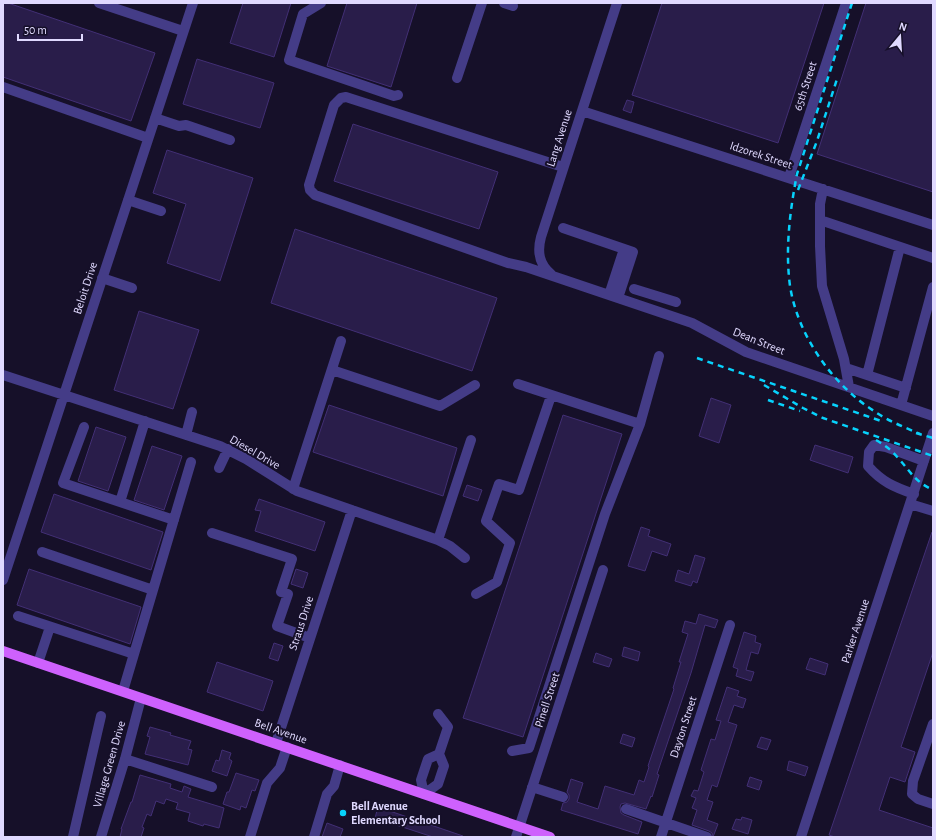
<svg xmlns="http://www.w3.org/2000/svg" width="936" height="840" font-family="'Alegreya Sans',sans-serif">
	<rect width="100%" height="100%" fill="#161029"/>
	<path fill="#291d4a" stroke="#422f75" d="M3 3H8L155 53 131 121 3 77Z
		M243 3H291L274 57 230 43Z
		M347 3H417L391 87 327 66Z
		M662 3H824L778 143 632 95Z
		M866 3H933V192L817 154Z
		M197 59 274 83 260 128 183 104Z
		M627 100 634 102 631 113 623 110Z
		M353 124 498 172 479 229 334 181Z
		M167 150 253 178 220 281 167 263 186 204 153 193Z
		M295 229 497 298 472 371 271 303Z
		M139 311 199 330 173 409 114 390Z
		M711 398 731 405 719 443 699 436Z
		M329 405 457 448 443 496 313 452Z
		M563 415 622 434 523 737 463 718Z
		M96 427 126 437 108 491 78 481Z
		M815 445 853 457 848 473 810 460Z
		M152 446 182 456 164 510 134 500Z
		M467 485 482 490 478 501 463 496Z
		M54 494 163 532 151 570 41 532Z
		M259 499 325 522 315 551 255 531 261 511 255 510Z
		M641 527 650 530 648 536 671 544 667 556 652 551 645 571 628 566Z
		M932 532H933V652L901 747 915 752 905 782 890 777 879 810 933 828V837H835L829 835Z
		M695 555 705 558 697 583 693 581 691 586 675 581 678 570 689 574Z
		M29 569 141 607 130 644 17 605Z
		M296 569 308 573 303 588 291 584Z
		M699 614 718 620 715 628 705 625 691 673 657 774 659 775 652 797 651 796 646 809 625 803 621 804 620 807 621 813 624 815 642 822 638 834 561 810 563 803 567 802 569 799V795L567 792 571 779 583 783 577 802 598 809 605 786 634 795 639 780 644 782 649 767 648 766 674 689 673 688 681 662H679L688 634 682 632 685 621 696 624Z
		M744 632 756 636 755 642 761 644 758 654 751 652 746 670 754 672 751 681 736 676 738 669 733 667Z
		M274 643 283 646 278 661 269 658Z
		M624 647 640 652 638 661 622 656Z
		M596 653 612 659 609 667 593 662Z
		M810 658 828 664 825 675 806 669Z
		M217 662 273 681 263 711 207 692Z
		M727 687 739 691 737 696 746 699 743 708 734 705 728 722 737 725 717 787 712 785 707 800 713 802 707 820 718 824 713 837 712 833 709 831 692 825 697 810 692 808 696 798 691 796 694 790 698 791 704 772 701 770 711 739 715 740 721 721 716 720Z
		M150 727 171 733 170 735 191 741 188 749 192 750 188 765 145 754 150 737 147 736Z
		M623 734 635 738 632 747 620 743Z
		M761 737 771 740 767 750 757 747Z
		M222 750 231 753 229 759 232 761 227 776 212 771 216 760 219 761Z
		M789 761 808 767 805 776 787 770Z
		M236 773 259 780 255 791 252 790 246 808 241 806 240 810 223 804 227 792H229Z
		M140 775 171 784 170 788 182 792 184 786 191 789 188 797 224 808 219 828 204 824 203 826 188 821 190 813 176 809 178 803 166 799 164 804 156 801 151 816 147 814 142 827 144 828 141 837H120L122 829H121L131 802H132Z
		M750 777 762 781 759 790 747 786Z
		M378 807 463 836V837H433L375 818Z
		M742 817 752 820 748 834 732 829 736 819 741 820Z
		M327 823 343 829 340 837H322Z"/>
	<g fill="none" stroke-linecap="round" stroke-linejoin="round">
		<path stroke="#443c87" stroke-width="10" d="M99 3 183 31
			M321 3 303 14 289 60 394 96 398 95
			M504 3 513 6
			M457 78 482 3
			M3 87 148 138
			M582 111 933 225
			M155 118 179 126 186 125 230 140
			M563 167 346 97 341 98 334 105 309 185 310 190 315 195 508 263 526 267 692 323 746 352 933 416
			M789 177 846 3
			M823 189 820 204V246L822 286 844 359 849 387
			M128 200 161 211
			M820 220 933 258
			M563 228 633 252 618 298
			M551 274C539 264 537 252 541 237L617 3
			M102 278 132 288
			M634 289 676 302
			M609 295 624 249
			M846 368 906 388
			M332 370 440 406 475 385
			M3 375 220 446 246 459 297 491 438 540 450 546 465 558
			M867 375 900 247
			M518 384 640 424
			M901 405 933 287
			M84 427 63 483 174 520
			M186 435 192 412
			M219 468 228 449
			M293 489 341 341
			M914 494C894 487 882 482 868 466L869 452 874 445 886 447 924 461
			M120 502 145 421
			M910 504 933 511
			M212 533 292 559 281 592 288 594 277 626 310 638
			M438 540 471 440
			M42 552 153 590
			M3 580 193 3
			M476 594 497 582 510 543 486 521 499 484 519 490 551 396
			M18 616 134 654
			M38 663 50 627
			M123 691 191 462
			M438 714 448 727 439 754 444 766 438 784 424 794 421 780 428 759 439 754
			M933 724 913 781 912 794 918 799 933 804
			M276 743 352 510
			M512 751 529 748 605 514 640 424 659 356
			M125 759 212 787
			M532 787 563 797
			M626 809 707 837
			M73 837 101 716
			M101 837 125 759 141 698
			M250 837 267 783 280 768 287 747
			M314 837 327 794 334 786 340 765
			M516 837 603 570
			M661 837 730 625
			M801 837 933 433"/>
		<path stroke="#ce61fd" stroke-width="10" d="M3 651 550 837"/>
		<path stroke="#07d2fc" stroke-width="2.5" stroke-dasharray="6 5" stroke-linecap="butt" d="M852 3 797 174C790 210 785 249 790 286 798 336 832 384 874 411 888 421 904 427 920 434
			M798 190 817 141 837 79
			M697 358 884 422
			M764 385 803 408 823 418 933 456
			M768 400 800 411
			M916 433 933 438
			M876 440C884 445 892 450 898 458 911 472 914 481 933 490"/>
	</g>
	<circle fill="#07d2fc" stroke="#161029" stroke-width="1.5" cx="343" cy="813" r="4"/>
	<g text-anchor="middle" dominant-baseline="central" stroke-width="4" stroke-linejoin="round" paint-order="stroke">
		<g font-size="12" fill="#e0d9ff" stroke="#161029">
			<text transform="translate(805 86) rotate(-72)">65th Street</text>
			<text transform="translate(559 138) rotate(-72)">Lang Avenue</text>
			<text transform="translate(761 155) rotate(18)">Idzorek Street</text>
			<text transform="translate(85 288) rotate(-72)">Beloit Drive</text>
			<text transform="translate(759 341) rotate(22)">Dean Street</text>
			<text transform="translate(255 452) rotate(30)">Diesel Drive</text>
			<text transform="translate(301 623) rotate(-72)">Straus Drive</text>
			<text transform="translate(855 631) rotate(-72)">Parker Avenue</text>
			<text transform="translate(547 700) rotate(-72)">Pinell Street</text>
			<text transform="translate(683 727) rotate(-72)">Dayton Street</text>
			<text transform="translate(281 731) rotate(19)">Bell Avenue</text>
			<text transform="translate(109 764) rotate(-74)">Village Green Drive</text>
		</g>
		<g font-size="12" font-weight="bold" fill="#e0d9ff" stroke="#161029" text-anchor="start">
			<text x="351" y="806">Bell Avenue<tspan x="351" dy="14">Elementary School</tspan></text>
		</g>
	</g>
	<rect width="936" height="840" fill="none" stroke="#e0d9ff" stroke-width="8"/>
	<g transform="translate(900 36) rotate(18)" stroke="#161029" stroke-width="3" paint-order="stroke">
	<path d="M0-3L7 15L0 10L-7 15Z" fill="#e0d9ff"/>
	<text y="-6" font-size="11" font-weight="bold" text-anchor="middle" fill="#e0d9ff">N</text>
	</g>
	<path d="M18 34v6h64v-6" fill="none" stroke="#e0d9ff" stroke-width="2"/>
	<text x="24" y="34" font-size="12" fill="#e0d9ff" stroke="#161029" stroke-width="3" paint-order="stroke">50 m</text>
</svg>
